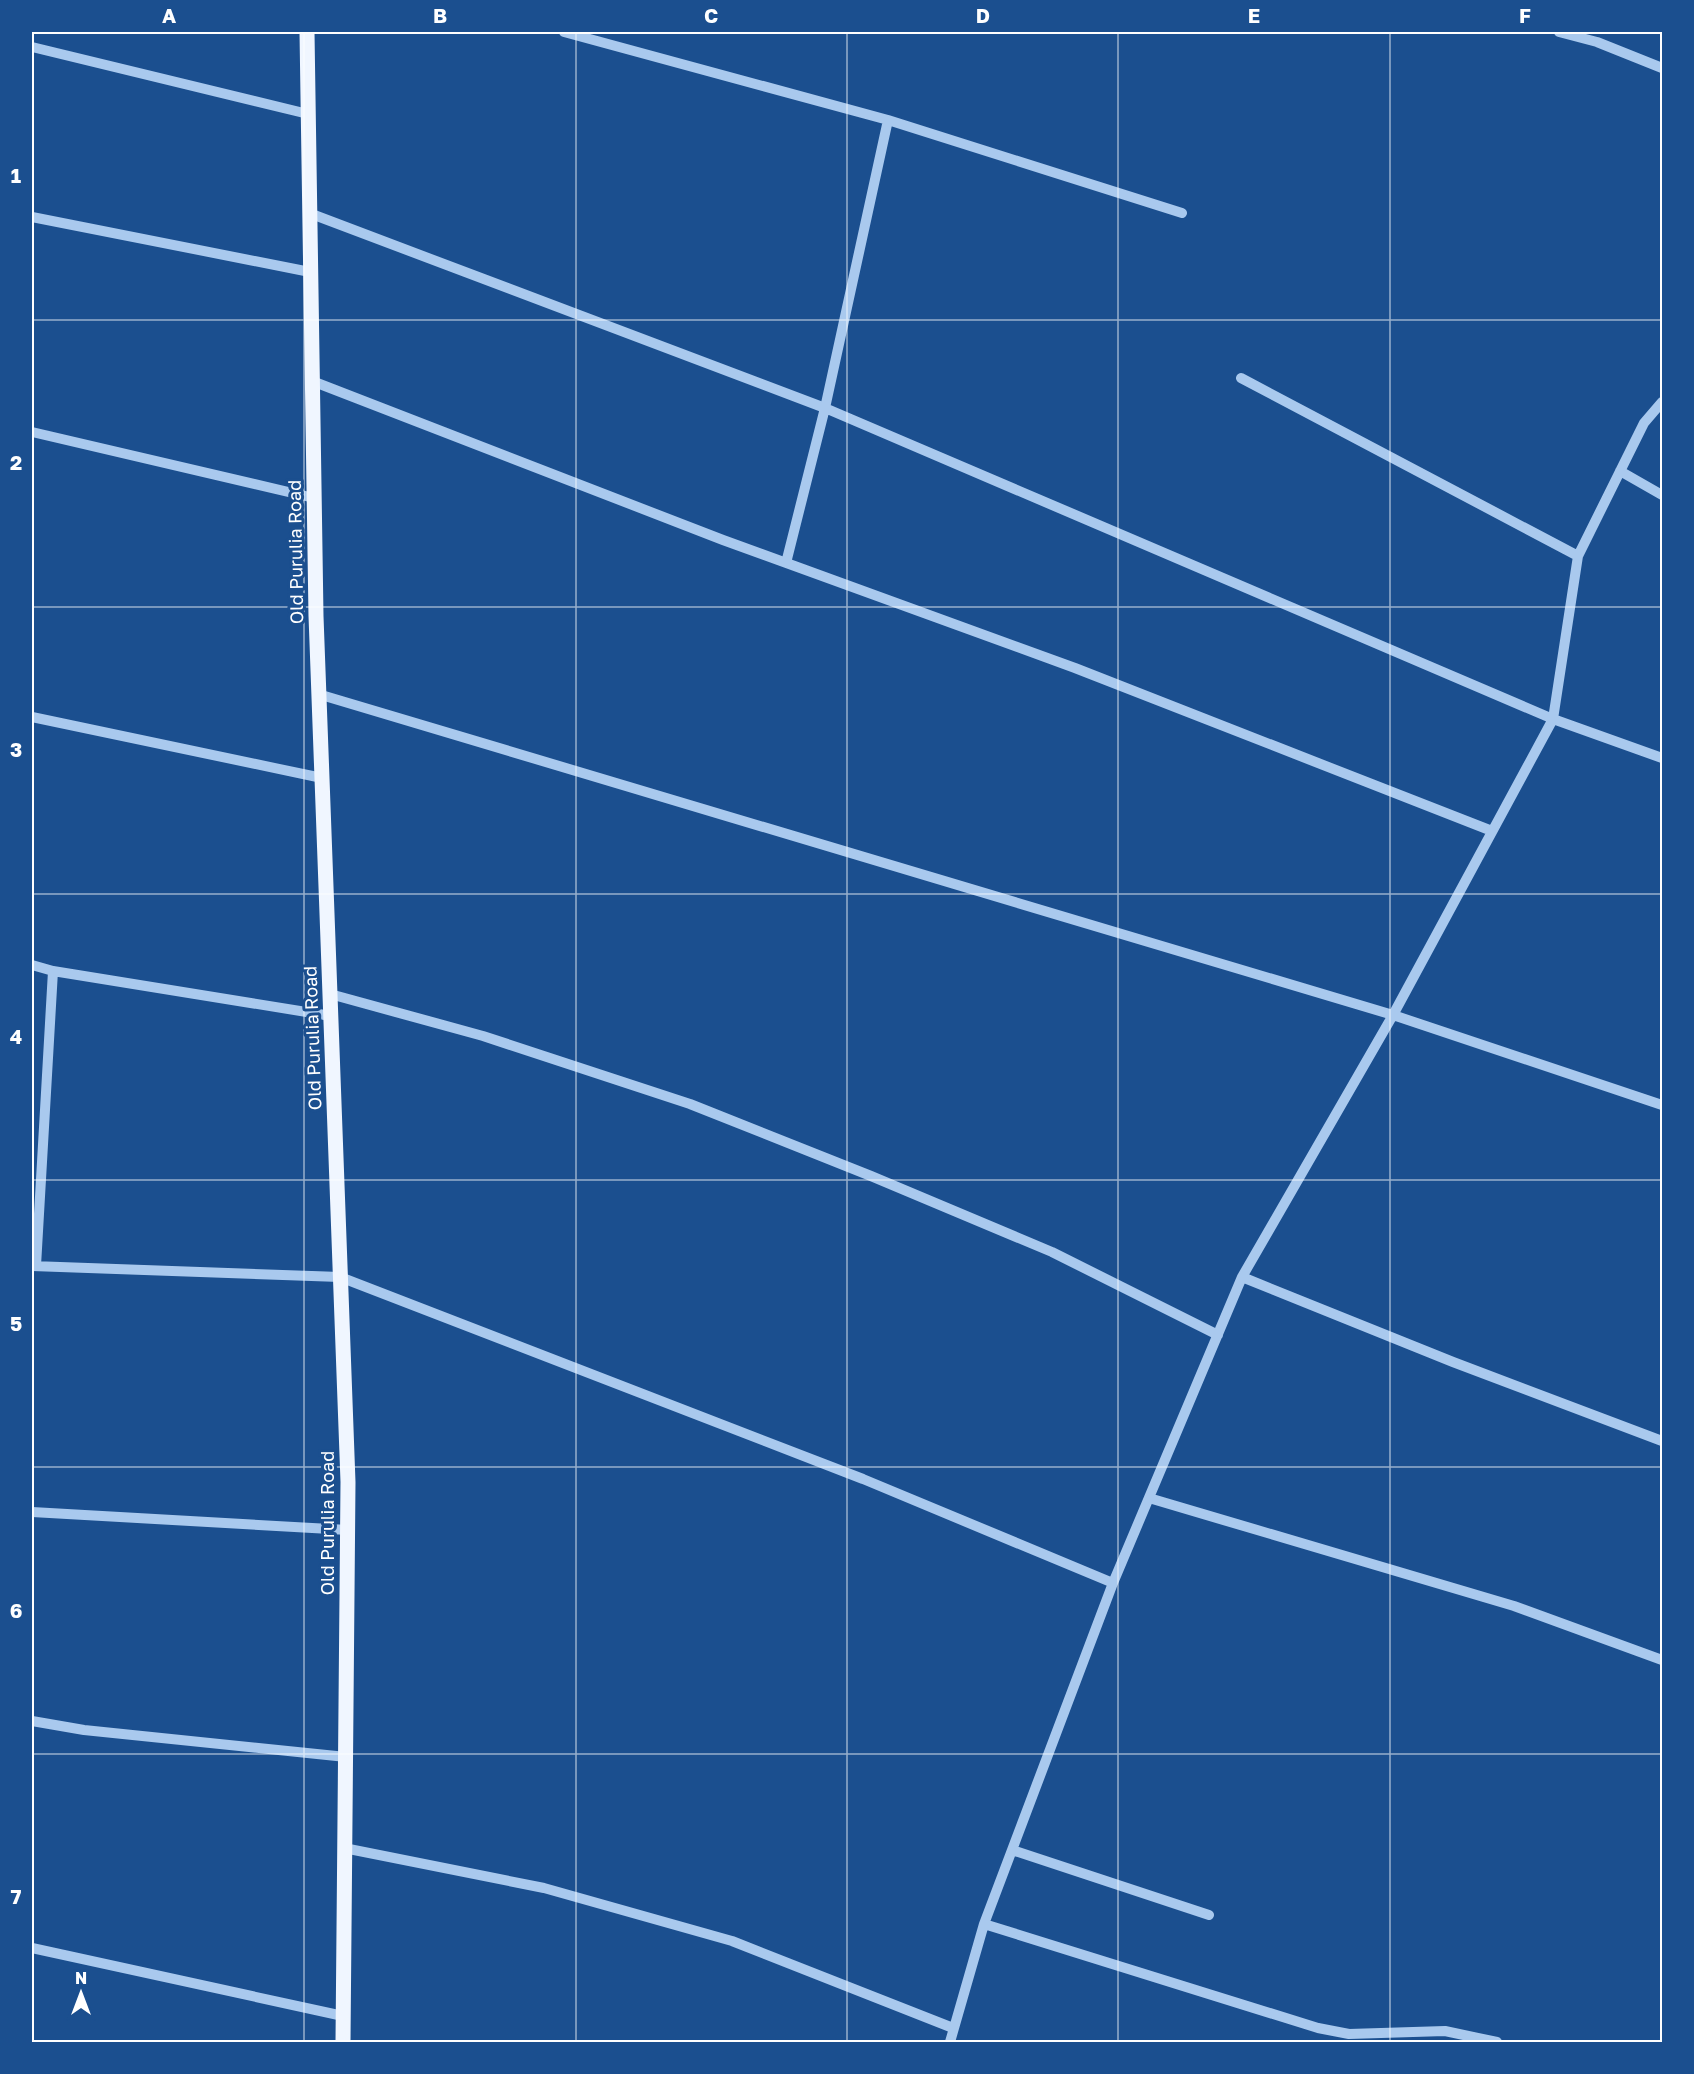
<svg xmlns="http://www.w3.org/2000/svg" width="1694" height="2074" font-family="'Golos Text',sans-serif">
	<rect width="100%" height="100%" fill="#1b4f8f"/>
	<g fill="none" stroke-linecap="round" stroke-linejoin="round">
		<path stroke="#a9c9ee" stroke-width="10" d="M564 32 888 120 825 408 786 563
			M1559 32 1597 42 1662 68
			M32 47 308 114
			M888 120 1182 213
			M309 213 825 408 1553 719 1662 758
			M32 217 310 272
			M1241 378 1578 556
			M312 381 723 540 1075 668 1492 831
			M32 432 314 498
			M1620 471 1662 495
			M318 694 1393 1015 1662 1105
			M32 717 322 778
			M32 965 53 971 331 1016
			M330 994 483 1036 690 1104 871 1176 1052 1252 1218 1335
			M32 1266 340 1277 863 1479 1113 1583
			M36 1266 53 971
			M1242 1277 1453 1362 1662 1441
			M1149 1498 1514 1606 1662 1660
			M32 1512 348 1530
			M32 1721 84 1730 346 1757
			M344 1848 544 1888 732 1941 953 2028
			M1012 1850 1209 1915
			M984 1924 1318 2028 1349 2034 1445 2031 1497 2042
			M32 1948 343 2016
			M950 2042 984 1924 1113 1583 1242 1277 1393 1015 1553 719 1578 556 1644 423 1662 402"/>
		<path stroke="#f0f6ff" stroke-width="15" d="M307 32 316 616 348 1482 343 2042"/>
	</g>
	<path fill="none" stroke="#fff" stroke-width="1.5" stroke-opacity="0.55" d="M304 32V2042M576 32V2042M847 32V2042M1118 32V2042M1390 32V2042M32 320H1662M32 607H1662M32 894H1662M32 1180H1662M32 1467H1662M32 1754H1662"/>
	<g text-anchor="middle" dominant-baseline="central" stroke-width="6" stroke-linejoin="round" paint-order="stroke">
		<g font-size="18" fill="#fff" stroke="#1b4f8f">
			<text transform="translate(295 552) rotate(-91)">Old Purulia Road</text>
			<text transform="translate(312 1038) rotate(-92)">Old Purulia Road</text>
			<text transform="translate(327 1523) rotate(-90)">Old Purulia Road</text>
		</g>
	</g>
	<rect width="1694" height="2074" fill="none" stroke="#1b4f8f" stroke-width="66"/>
	<g transform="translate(81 1993)" stroke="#1b4f8f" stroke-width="4.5" paint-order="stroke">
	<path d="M0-4.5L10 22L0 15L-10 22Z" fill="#ffffff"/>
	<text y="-9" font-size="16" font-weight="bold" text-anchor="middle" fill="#ffffff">N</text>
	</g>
	<rect x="33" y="33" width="1628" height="2008" fill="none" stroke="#fff" stroke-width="2"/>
	<g font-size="20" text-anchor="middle" font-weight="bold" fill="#fff">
		<text x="169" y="23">A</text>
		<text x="440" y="23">B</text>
		<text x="711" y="23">C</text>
		<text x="983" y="23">D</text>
		<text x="1254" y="23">E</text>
		<text x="1525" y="23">F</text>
		<text x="16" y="183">1</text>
		<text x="16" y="470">2</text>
		<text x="16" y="757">3</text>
		<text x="16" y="1044">4</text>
		<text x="16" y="1331">5</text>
		<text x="16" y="1618">6</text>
		<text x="16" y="1904">7</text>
	</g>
</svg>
